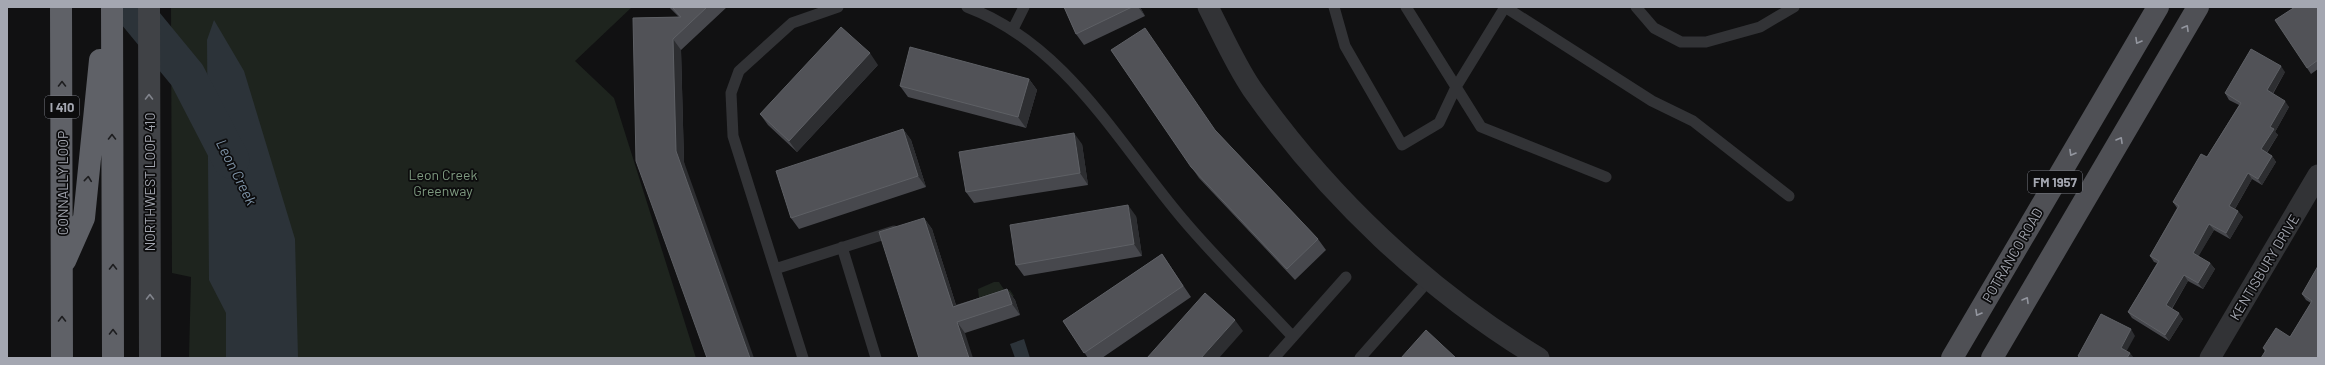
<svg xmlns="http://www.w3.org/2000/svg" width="2325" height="365" font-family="Barlow,sans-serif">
	<rect width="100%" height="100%" fill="#111112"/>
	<path fill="#1e241e" d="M171 7H632L575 61 614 98 696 358H189L191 277 172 273Z
		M994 282H999L1005 291 1010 290 1014 296 980 307 978 289Z"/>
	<path fill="#2c3339" d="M214 20 244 71 295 239 298 358H226V313L209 280 207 40Z
		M1024 339 1030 358H1015L1010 344Z"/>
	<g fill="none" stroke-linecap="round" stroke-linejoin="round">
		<path stroke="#2c3339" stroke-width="37" d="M131 7 187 75 231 160"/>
		<path stroke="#323336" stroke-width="11" d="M967 7C1065 44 1117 141 1181 217 1216 259 1256 297 1293 337
			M1334 7 1345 46 1402 145 1439 123 1456 87 1505 7
			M1406 7 1481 127 1606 177
			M1505 7 1652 101 1693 121 1789 196
			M1636 7 1654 28 1681 42H1706L1760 27 1794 7
			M1013 29 1024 7
			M842 247 876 358
			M775 269 894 231
			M803 358 733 136 731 93 739 71 792 23 838 7
			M1274 358 1346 277
			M1360 358 1429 280"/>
		<path stroke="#323336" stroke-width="21" d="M1208 7C1222 34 1235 64 1252 89 1328 197 1427 290 1539 358
			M2210 358 2318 175"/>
		<path stroke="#404246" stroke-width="22" d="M149 7 150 358"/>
		<path stroke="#4f5055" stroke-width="22" d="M1952 358 2158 7
			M1992 358 2198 7"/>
		<path stroke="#5f6167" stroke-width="22" d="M61 7 62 358
			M112 7 113 358
			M65 261 84 218 100 60"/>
	</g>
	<path fill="#47484d" d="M669 7H727L681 50 684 162 707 358 633 18 679 17Z
		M1064 7H1140L1145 16 1084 45 1076 34Z
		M2318 7V69L2311 74 2307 68Z
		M1111 50 1216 131 1318 239 1326 250 1295 280 1199 178Z
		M878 65 797 152 768 125 760 114Z
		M2285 72 2273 94 2289 107 2275 132 2278 135 2267 153 2272 156 2276 162 2262 185 2252 179 2235 209 2243 217 2230 239 2214 230 2198 256 2210 263 2215 269 2203 289 2188 281 2172 309 2183 319 2169 341 2132 318 2128 312 2157 263 2154 262 2150 256 2177 208 2173 202 2207 157 2239 105 2229 100 2225 93Z
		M1029 79 1037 90 1026 128 908 97 900 86Z
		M903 129 911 140 926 187 799 229 791 218Z
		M1082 144 1088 185 974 203 966 192Z
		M1136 216 1142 256 1024 276 1016 265Z
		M924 218 932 229 956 305 1007 289 1015 300 1020 315 965 333 919 358Z
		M1162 254 1191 297 1102 358H1088L1063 321Z
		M2318 266V358L2265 352 2263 348 2290 337 2311 303 2306 300 2302 294Z"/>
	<path fill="#2d2e31" d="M1138 7H1140L1145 16Z
		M673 39 681 50 684 162 754 358H750L676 151Z
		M870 53 878 65 797 152 789 141Z
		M2281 66 2285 72 2271 96 2267 90Z
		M1029 79 1037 90 1026 128 1018 117Z
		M2285 101 2289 107 2275 132 2278 135 2265 155 2261 149 2270 127Z
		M903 129 911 140 926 187 918 176Z
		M1074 133 1082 144 1088 185 1080 173Z
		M2272 156 2276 162 2262 185 2258 179Z
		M2248 173 2252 179 2233 212 2229 206Z
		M1128 205 1136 216 1142 256 1134 244Z
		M2238 211 2243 217 2230 239 2226 233Z
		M924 218 932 229 960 318 953 307Z
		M2209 224 2214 230 2197 259 2193 253Z
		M2210 263 2215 269 2203 289 2198 283Z
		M2184 275 2188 281 2170 311 2166 305Z
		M1007 289 1015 300 1020 315 1012 304Z
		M2179 313 2183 319 2169 341 2165 335Z
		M1235 320 1243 331 1219 358H1201Z
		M957 322 965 333 973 358H969Z
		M2131 329 2135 336 2125 354 2121 348Z
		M2130 353 2134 358H2127Z"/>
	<path fill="#515257" stroke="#5e6065" d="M672 7H707L673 39 676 151 750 358H707L636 161 633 18 681 17Z
		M1064 7H1132L1076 34Z
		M2295 7H2318V60L2307 68 2275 20Z
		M841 27 870 53 789 141 760 114Z
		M1145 28 1215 130 1318 239 1287 269 1191 167 1111 50Z
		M910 47 1029 79 1018 117 900 86Z
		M2251 49 2281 66 2267 90 2285 101 2270 127 2274 129 2261 149 2272 156 2258 179 2248 173 2229 206 2238 211 2226 233 2209 224 2193 253 2210 263 2198 283 2184 275 2166 305 2179 313 2165 335 2128 312 2159 261 2150 256 2179 206 2173 202 2201 154 2207 157 2241 103 2225 93Z
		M903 129 918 176 791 218 776 171Z
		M1074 133 1080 173 966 192 959 152Z
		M1128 205 1134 244 1016 265 1010 225Z
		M924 218 953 307 1007 289 1012 304 957 322 969 358H919L879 232Z
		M1162 254 1183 286 1084 353 1063 321Z
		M2318 266V358H2261L2266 350 2263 348 2276 328 2290 337 2312 301 2302 294Z
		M1205 293 1235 320 1201 358H1147Z
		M2101 314 2131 329 2121 348 2130 353 2127 358H2081L2078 356Z
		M1426 330 1456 358H1401Z"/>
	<defs><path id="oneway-chevron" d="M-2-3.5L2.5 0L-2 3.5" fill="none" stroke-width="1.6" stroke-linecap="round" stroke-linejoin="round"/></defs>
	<g stroke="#93969f">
		<use href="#oneway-chevron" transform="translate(2186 28) rotate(-60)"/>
		<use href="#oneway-chevron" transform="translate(2138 41) rotate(120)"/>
		<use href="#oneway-chevron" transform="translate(2120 140) rotate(-60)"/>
		<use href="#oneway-chevron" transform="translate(2072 153) rotate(120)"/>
		<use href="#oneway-chevron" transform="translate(2026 300) rotate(-60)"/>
		<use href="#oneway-chevron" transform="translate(1978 313) rotate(120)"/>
	</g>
	<g stroke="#1d1d1f">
		<use href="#oneway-chevron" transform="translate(62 84) rotate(-90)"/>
		<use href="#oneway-chevron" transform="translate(112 137) rotate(-90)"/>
		<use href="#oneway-chevron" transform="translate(88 179) rotate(-84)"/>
		<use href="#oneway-chevron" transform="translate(113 267) rotate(-90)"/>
		<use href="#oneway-chevron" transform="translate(62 319) rotate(-90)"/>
		<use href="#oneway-chevron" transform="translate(113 332) rotate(-90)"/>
	</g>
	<g stroke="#81848c">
		<use href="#oneway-chevron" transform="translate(149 97) rotate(-90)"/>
		<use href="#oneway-chevron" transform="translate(150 297) rotate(-90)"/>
	</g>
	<g text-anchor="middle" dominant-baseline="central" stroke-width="3.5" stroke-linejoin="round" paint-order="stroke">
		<g fill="#0c0c0d" stroke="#767880" stroke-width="1">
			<rect x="45" y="96" width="34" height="22" rx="3"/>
			<rect x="2028" y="171" width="54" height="22" rx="3"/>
		</g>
		<g font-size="13" font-weight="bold" fill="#a4a7b1">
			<text x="62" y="107">I 410</text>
			<text x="2055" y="182">FM 1957</text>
		</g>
		<g font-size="14" fill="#7d997f" stroke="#0c0c0d">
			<text x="443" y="174">Leon Creek<tspan x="443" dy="16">Greenway</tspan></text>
		</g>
		<g font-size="14" fill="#a4a7b1" stroke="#0c0c0d">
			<text transform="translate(149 182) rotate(-90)">NORTHWEST LOOP 410</text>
			<text transform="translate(62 183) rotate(-90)">CONNALLY LOOP</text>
			<text transform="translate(2012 255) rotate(-60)">POTRANCO ROAD</text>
			<text transform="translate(2264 267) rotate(-59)">KENTISBURY DRIVE</text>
		</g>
		<g font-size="15" font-style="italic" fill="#7f94a8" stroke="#0c0c0d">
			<text transform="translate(237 172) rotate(63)">Leon Creek</text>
		</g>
	</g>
	<rect width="2325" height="365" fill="none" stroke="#a4a7b1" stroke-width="16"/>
</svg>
